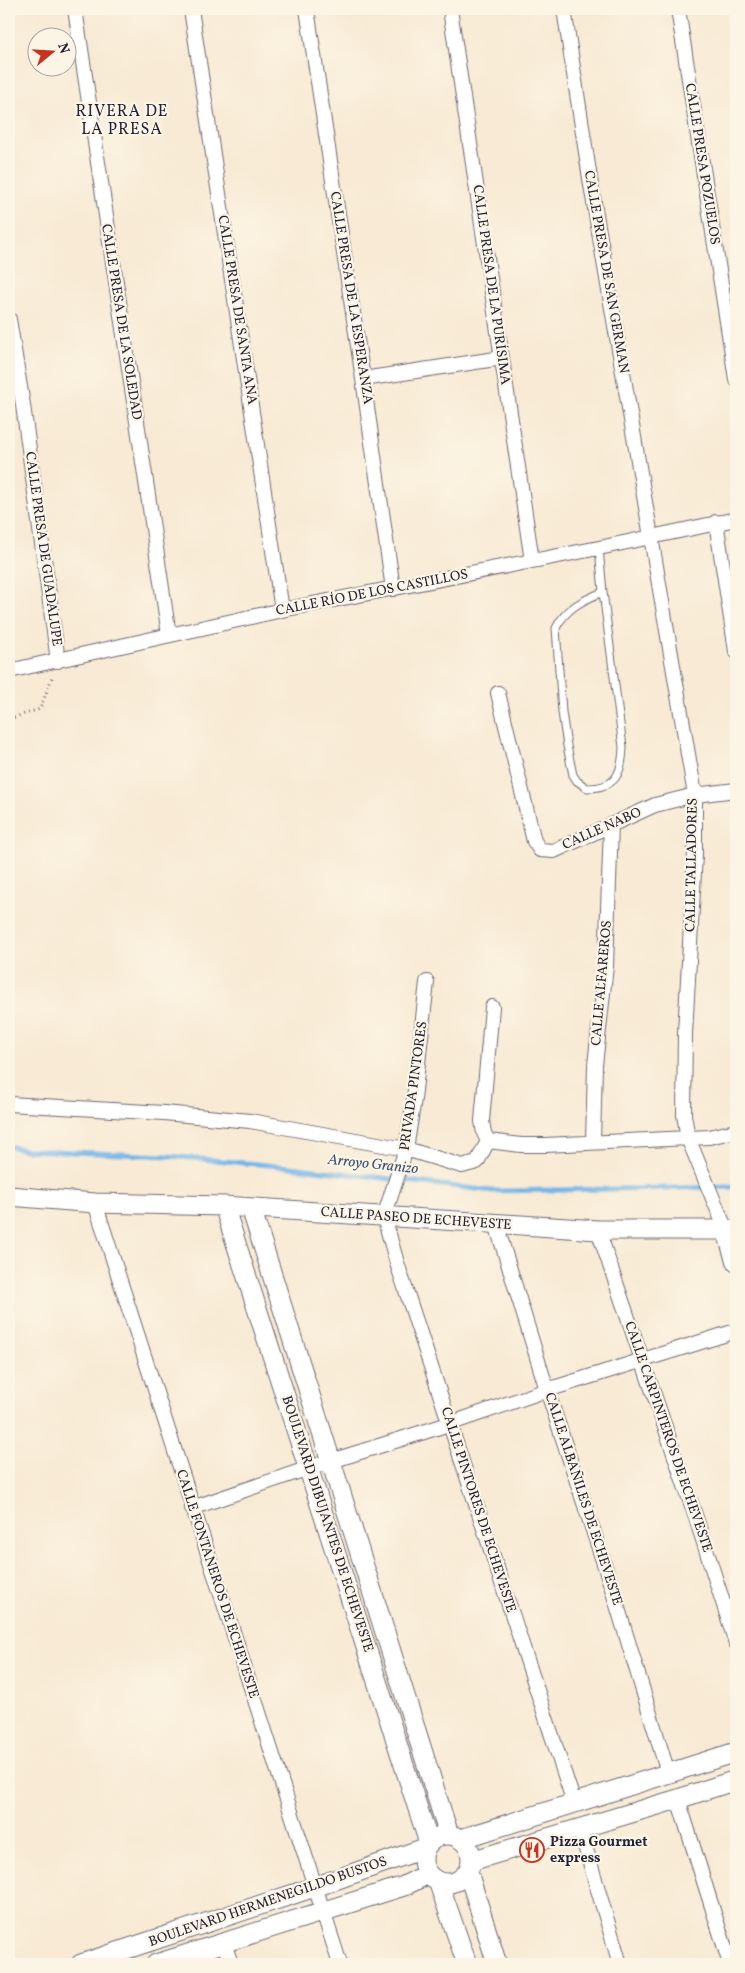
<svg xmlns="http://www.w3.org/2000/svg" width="745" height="1973" font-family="Vollkorn,serif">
	<rect width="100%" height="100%" fill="#fcf5e5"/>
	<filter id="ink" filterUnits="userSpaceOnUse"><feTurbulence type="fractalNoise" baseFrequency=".02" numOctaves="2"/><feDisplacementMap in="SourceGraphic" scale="10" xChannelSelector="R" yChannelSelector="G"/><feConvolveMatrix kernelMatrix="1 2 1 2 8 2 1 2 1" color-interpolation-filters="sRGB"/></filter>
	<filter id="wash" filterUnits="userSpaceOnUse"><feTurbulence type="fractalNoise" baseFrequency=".0096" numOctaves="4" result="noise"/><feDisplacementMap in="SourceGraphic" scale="20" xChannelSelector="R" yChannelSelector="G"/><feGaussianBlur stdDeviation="1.12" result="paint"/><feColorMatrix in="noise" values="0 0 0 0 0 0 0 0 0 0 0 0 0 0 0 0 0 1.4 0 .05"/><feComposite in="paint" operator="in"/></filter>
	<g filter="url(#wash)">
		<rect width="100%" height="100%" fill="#f8ead4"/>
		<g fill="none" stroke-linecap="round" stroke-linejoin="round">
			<path stroke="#72b4e7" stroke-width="5" d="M9 1146 24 1150 169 1156 290 1167 492 1191 736 1187"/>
		</g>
	</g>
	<g filter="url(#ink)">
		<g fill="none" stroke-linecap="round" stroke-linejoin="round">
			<defs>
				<path id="lane" d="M599 548 603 592 623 747C622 774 616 788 587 788L577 781 573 775 567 746 562 712 556 628C566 608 583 600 603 592"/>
				<path id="street" d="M75 9 169 635
					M191 9 282 610
					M307 9 363 379 393 589
					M450 9 532 561
					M564 9 591 185 695 795V854L685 1033 684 1115 688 1138 726 1230
					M678 9 736 379
					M9 319 23 405 58 661
					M363 379 502 358
					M716 522 736 651
					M9 671 282 610 599 548 736 519
					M498 693 534 841 540 850 554 851 655 805 695 795 736 790
					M427 982 414 1099 406 1149 384 1217 397 1263 574 1803
					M9 1104 164 1113 250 1121 406 1149 462 1166 477 1162 488 1141
					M488 1141 521 1145H545L709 1137 736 1131
					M488 1141 484 1133 482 1121 492 1007
					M593 1142 595 1065 606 966 611 825
					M95 1203 340 1964
					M496 1224 547 1390 610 1582 668 1773
					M598 1230 696 1518 736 1643
					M192 1508 309 1468 449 1424 547 1390 736 1331
					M678 1799 730 1964
					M580 1829 620 1964
					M224 1943 231 1964"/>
				<path id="secondary" d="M9 1196 95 1203 224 1206 598 1230H736
					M224 1206 429 1843
					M251 1208 449 1835
					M726 1230 736 1262
					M423 1859a24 24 0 1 1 48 0a24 24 0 1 1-48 0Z
					M461 1839 736 1752
					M471 1861 678 1799 736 1780
					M468 1872 497 1964
					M438 1881 467 1964
					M81 1964 315 1887 425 1848
					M156 1964 404 1886 428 1874"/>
			</defs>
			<use href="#lane" stroke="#6d6871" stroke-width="9"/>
			<use href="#street" stroke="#6d6871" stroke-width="16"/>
			<use href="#secondary" stroke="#6d6871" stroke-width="21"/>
			<path stroke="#6d6871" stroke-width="3" stroke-dasharray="1 4" stroke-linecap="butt" d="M9 719 40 709 53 675"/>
			<use href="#lane" stroke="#fff" stroke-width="7"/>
			<use href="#street" stroke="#fff" stroke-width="14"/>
			<use href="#secondary" stroke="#fff" stroke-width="19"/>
		</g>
	</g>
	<defs>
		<symbol id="restaurant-ring" viewBox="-11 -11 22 22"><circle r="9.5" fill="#fcf5e5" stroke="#c8321e" stroke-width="1.5"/><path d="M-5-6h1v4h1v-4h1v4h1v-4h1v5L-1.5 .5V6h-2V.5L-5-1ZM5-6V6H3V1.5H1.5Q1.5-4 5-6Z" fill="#c8321e"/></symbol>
	</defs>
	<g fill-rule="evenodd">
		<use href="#restaurant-ring" x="518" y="1836" width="28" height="28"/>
	</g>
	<g text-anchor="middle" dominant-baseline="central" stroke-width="4.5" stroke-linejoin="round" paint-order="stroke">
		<g font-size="14" fill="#22223b" stroke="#fcf5e5">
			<text transform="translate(702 164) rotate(81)">CALLE PRESA POZUELOS</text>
			<text transform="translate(606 272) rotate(80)">CALLE PRESA DE SAN GERMAN</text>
			<text transform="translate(491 285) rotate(82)">CALLE PRESA DE LA PURÍSIMA</text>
			<text transform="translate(351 298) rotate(81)">CALLE PRESA DE LA ESPERANZA</text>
			<text transform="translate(237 310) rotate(81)">CALLE PRESA DE SANTA ANA</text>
			<text transform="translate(121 322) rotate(81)">CALLE PRESA DE LA SOLEDAD</text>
			<text transform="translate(43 549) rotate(82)">CALLE PRESA DE GUADALUPE</text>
			<text transform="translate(372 593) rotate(-11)">CALLE RÍO DE LOS CASTILLOS</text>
			<text transform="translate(602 829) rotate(-24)">CALLE NABO</text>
			<text transform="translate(692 865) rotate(-89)">CALLE TALLADORES</text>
			<text transform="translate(602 983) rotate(-85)">CALLE ALFAREROS</text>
			<text transform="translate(414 1086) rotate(-82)">PRIVADA PINTORES</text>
			<text transform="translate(416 1219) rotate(4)">CALLE PASEO DE ECHEVESTE</text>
			<text transform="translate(668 1437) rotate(71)">CALLE CARPINTEROS DE ECHEVESTE</text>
			<text transform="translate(583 1499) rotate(72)">CALLE ALBAÑILES DE ECHEVESTE</text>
			<text transform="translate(478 1510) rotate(72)">CALLE PINTORES DE ECHEVESTE</text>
			<text transform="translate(327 1524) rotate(72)">BOULEVARD DIBUJANTES DE ECHEVESTE</text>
			<text transform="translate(217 1584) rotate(72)">CALLE FONTANEROS DE ECHEVESTE</text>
			<text transform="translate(268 1902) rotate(-19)">BOULEVARD HERMENEGILDO BUSTOS</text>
		</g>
		<g font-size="14" font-weight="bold" fill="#22223b" stroke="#fcf5e5" text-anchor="start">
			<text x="550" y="1842">Pizza Gourmet<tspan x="550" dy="16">express</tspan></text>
		</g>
		<g font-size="15" font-style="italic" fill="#3e5577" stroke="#fcf5e5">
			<text transform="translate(373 1165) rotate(6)">Arroyo Granizo</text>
		</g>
		<g font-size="16" letter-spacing="1" fill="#22223b" stroke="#fcf5e5">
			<text x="122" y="112">RIVERA DE<tspan x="122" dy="18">LA PRESA</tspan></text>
		</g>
	</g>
	<rect width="745" height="1973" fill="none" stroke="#fcf5e5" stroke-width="30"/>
	<g transform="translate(52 52) rotate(72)"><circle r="24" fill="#fcf5e5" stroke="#a5a1a1"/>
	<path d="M0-4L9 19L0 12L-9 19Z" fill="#c8321e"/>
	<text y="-8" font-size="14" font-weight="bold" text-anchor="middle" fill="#22223b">N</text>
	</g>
</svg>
